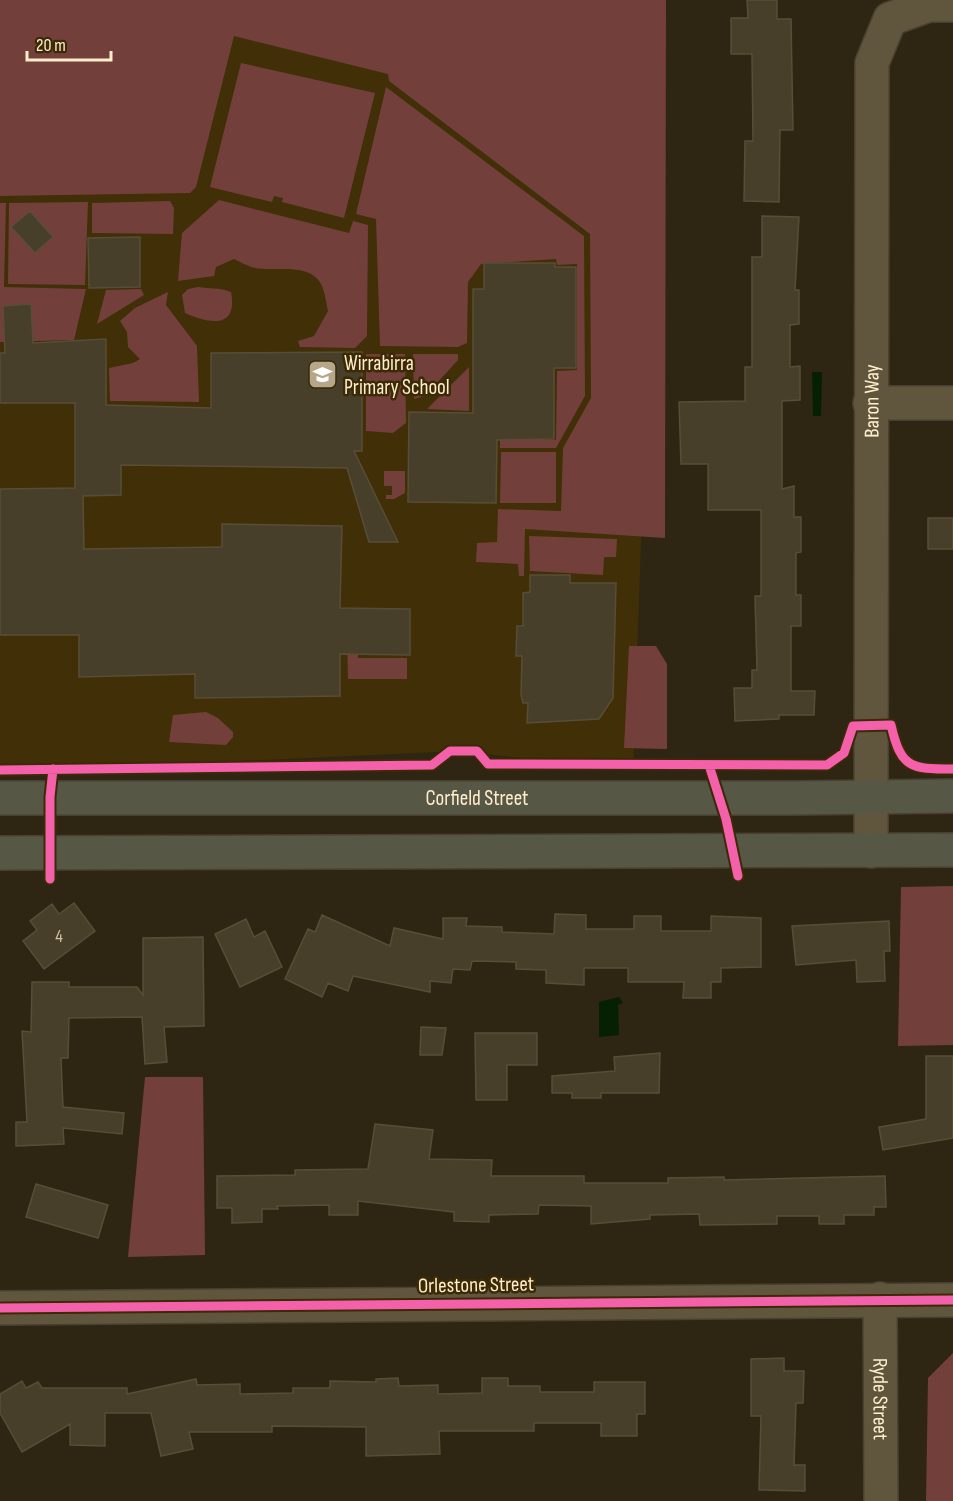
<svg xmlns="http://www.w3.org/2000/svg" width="953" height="1501" font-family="'Sofia Sans Condensed',sans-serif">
	<rect width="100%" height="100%" fill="#2e2612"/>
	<path fill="#402f07" d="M0 0H660L633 771 460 751 0 772Z"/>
	<path fill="#733f3b" d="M0 0H666L665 538 525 529 524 576H519L518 564 476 562 477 543 497 542 498 509 561 511 563 448 591 398 590 234 389 81 388 74 234 36 196 187 190 193 0 196Z
		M241 63 375 93 344 218 282 202 283 198 274 196 272 202 210 187Z
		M386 87 584 236 585 396 556 448H500V412L515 411 516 440H556L557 371 577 370V264L557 265 556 259 481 264 468 282 467 343 458 347 380 346 376 219 356 214Z
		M219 200 349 233 353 221 368 225 367 336 355 348 300 347 298 341 314 336 328 311C326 302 325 292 321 284 309 261 271 273 251 267 246 265 240 262 234 259L216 267 214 276 178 281 182 233Z
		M170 201 174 208 173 234 92 233V203Z
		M88 202 85 285 8 284 9 203Z
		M0 203H6L4 287 86 289 74 340 0 342Z
		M198 287C210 289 219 287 231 292 238 329 210 324 185 313L182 295 188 289Z
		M141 289 144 295 97 324 106 290Z
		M168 292 166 305 197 346 199 402 110 401 109 368 133 363 140 359 128 347 127 332 120 321 135 308Z
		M366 354H405L406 423 393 433 366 431Z
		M413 354H458V360L425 396 414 399Z
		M469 367V411L427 409Z
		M501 452H556V503H500Z
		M384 471H405V493L394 499H386V495H392V486H384Z
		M529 536 617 539 616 557H604L603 575 530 571Z
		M347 640H358V658H407V679H348Z
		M629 646H656L667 664V749L624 748Z
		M206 712 218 718 233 732V737L226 745 169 742 173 715Z
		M953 886V1045L898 1046 901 887Z
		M145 1077H203L205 1255 128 1257Z
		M953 1353V1501H926L928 1378Z"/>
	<path fill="#062003" d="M812 372H822L821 416H813Z
		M619 997 623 1003 618 1005 619 1035 599 1037V1002Z"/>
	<path fill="#483f2a" stroke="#584e36" stroke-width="1.5" d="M747 0H777V19H791L793 130H780L779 202 744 201 745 141H753L752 54H731V18H748Z
		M30 211 53 237 35 253 11 227Z
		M762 216 799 217 795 290H799V324L790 325V367L800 366V400L782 401V489L794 486V517H801V552L796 553V595H801V626H791V691H815L814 715H779V719L735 721 734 688H752V670H757L755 596H761V510H708V464H681L679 402 745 401V367H752V257H762Z
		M140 237V287L89 288 88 238Z
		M484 263H555V267H576V368H554V439L497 440 496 503 408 502 409 412 473 413V289H484Z
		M31 304 33 343 106 339V405L211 408V353L362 352V451H354L398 542H369L347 468 121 465V495L83 496 84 549 222 547V524L342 526 340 608 410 609V655L340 654V696L195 698V674L79 677V635H0V489L75 488V403H0V353H5L3 306Z
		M928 518H953V549H928Z
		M530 575H570V583H616L613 698 599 719 527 723 528 703H523L521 695 522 656H516L517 626H523V593L530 592Z
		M74 903 95 931 44 969 23 941 37 930 30 921 52 904 59 914Z
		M555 914 586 915V929H634V916H661V931H711V916L761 918V967L721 968V982H711V998H683L684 982H628V968H584V985L546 983V970L516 969V962L472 961 470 970 453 969 451 983 430 981V992L353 976 348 991 328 983 322 997 285 979 308 929 315 932 322 915 390 946 394 928 443 939V918H467L466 926 502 927V932L554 934Z
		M246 919 254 937 265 931 282 967 240 987 215 934Z
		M889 921 890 951H884L885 981 857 982 856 960 796 965 792 926Z
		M203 937 204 1026 164 1027 167 1062 145 1064 142 1017 69 1018 68 1058H61L63 1107 124 1113 122 1134 63 1128 64 1144 16 1146V1122H27L22 1031 31 1032 32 982H69V987H137L143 995V938Z
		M421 1027 446 1028 442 1055H420Z
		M475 1033H537V1065H507V1100H476Z
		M660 1053 659 1093H601V1098H572V1093H552V1076L615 1071 614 1057Z
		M926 1056H953V1138L883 1150 879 1127 926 1119Z
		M375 1124 433 1130 429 1159 492 1160 491 1176H584V1183H668V1178L724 1177V1180L885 1176 886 1207H874V1215H844V1224H819V1216H777V1224L700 1225 699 1214 650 1215V1219L591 1224V1206L539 1205 538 1214 489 1215V1222L454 1221V1212L358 1201V1215H329V1205L277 1206 278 1209H262V1222L232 1223V1208H217V1176L295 1175V1170L368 1169Z
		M36 1184 108 1205 98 1238 26 1217Z
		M784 1358V1371H804L803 1403H796L794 1465H805V1491L759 1490 761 1416H751V1359Z
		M398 1378 399 1386 438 1385V1394L482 1393V1378H508V1386H540V1392H594V1382H645V1414H637V1436H601V1423H534V1431H439L440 1454 366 1456V1427L272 1426V1432H189L193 1449 161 1456 151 1413H105V1446L70 1445V1424L22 1452 0 1413V1394L22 1381 26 1388 38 1382 42 1388H127V1394L196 1379 197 1385 240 1384V1394L293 1393V1388H330V1381L376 1382V1379Z"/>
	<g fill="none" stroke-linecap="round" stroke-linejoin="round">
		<defs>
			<g id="minor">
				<path d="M870 403H953"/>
				<path id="s1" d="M871 851 872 63 890 19 929 5H953"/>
				<path id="s2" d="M880 1299 881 1501"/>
				<path d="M0 1308 953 1300"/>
			</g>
			<g id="major">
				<path id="s3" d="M0 798H796L953 796"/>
				<path d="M0 853 953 850"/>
			</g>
		</defs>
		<use href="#minor" stroke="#484030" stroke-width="36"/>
		<use href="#major" stroke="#484030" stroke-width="36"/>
		<use href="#minor" stroke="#60563e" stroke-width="33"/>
		<use href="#major" stroke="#575746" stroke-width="33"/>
		<defs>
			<path id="cycleway" d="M709 765 726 819 738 876
				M0 770 432 765 450 751H477L488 764 827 765 844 753 853 726 891 725C901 768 910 769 953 769
				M50 879V797L53 769
				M0 1308 953 1300"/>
		</defs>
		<use href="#cycleway" stroke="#3b2a05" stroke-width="13"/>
		<use href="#cycleway" stroke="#f560ab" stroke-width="9"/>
	</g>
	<defs>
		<symbol id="school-square" viewBox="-11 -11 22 22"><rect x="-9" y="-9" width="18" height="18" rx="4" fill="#b6a78b" stroke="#3b2a05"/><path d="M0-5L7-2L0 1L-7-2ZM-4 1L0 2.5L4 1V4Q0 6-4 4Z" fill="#fff"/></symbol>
	</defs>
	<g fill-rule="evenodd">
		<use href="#school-square" x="306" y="358" width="33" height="33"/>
	</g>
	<g text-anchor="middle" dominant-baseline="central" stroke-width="5" stroke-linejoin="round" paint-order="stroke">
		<g font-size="18" fill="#d1c2a4">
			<text x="59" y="936">4</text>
		</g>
		<g font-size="21" fill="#ffedcc" stroke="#3b2a05" text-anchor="start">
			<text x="344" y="363">Wirrabirra<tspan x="344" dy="24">Primary School</tspan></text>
		</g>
		<g font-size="21" fill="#ffedcc" stroke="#3b2a05">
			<text stroke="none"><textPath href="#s1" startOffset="450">Baron Way</textPath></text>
			<text stroke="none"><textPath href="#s3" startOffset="477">Corfield Street</textPath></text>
			<text transform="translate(476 1285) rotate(-1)">Orlestone Street</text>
			<text stroke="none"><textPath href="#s2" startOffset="100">Ryde Street</textPath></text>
		</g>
	</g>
	<path d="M27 51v9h84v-9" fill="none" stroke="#ffedcc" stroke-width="3"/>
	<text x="36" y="51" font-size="18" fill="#ffedcc" stroke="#3b2a05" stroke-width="4.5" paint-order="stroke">20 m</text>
</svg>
